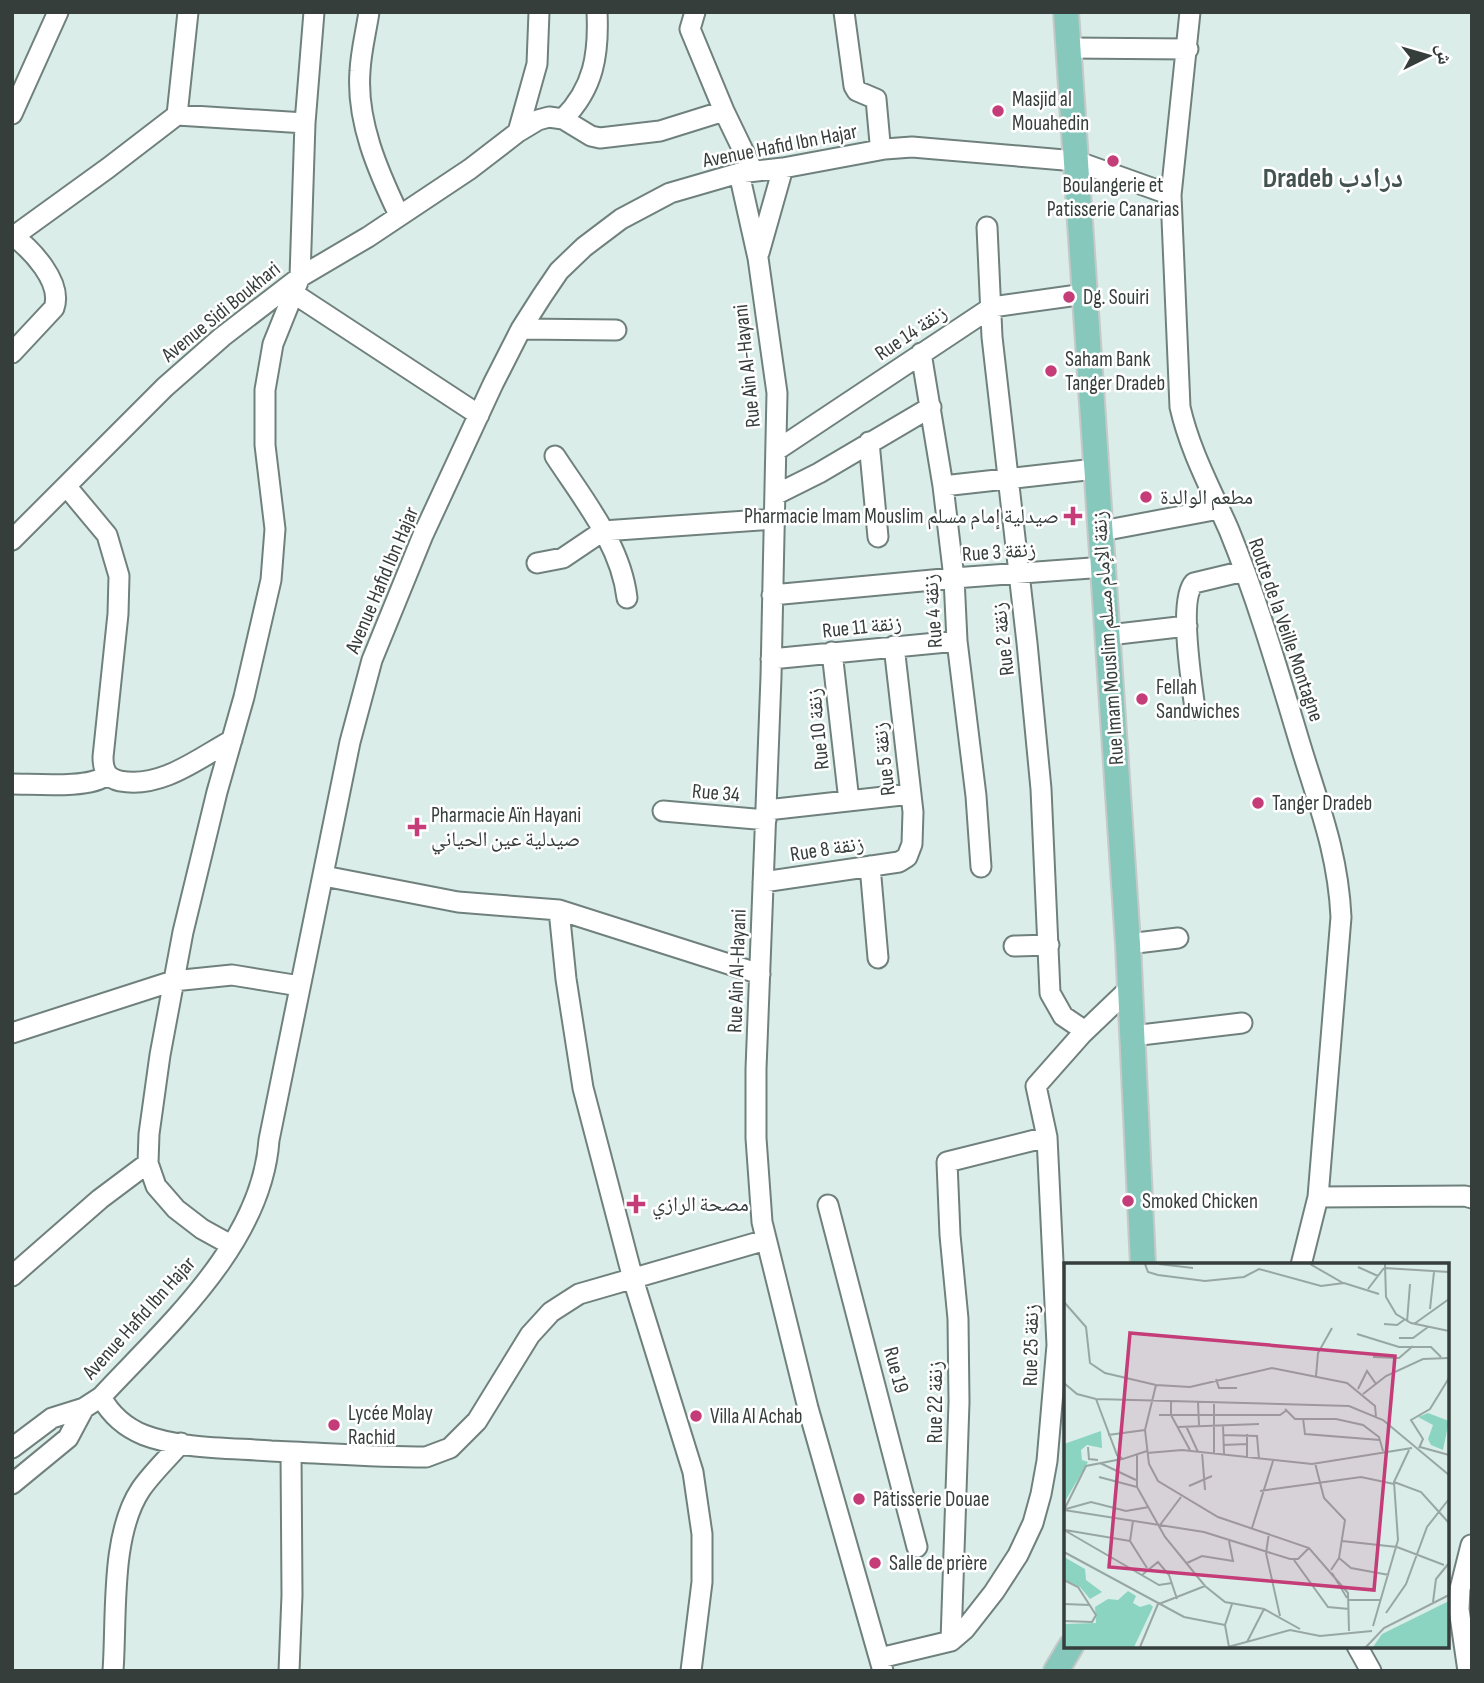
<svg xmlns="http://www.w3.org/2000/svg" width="1484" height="1683" font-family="'Sofia Sans Condensed','Noto Naskh Arabic',sans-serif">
	<rect width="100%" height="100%" fill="#daede8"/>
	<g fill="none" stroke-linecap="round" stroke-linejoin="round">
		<defs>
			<path id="minor" d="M369 12C366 32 361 51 360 71 356 121 378 171 399 215
				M695 12 690 29 724 111 753 171
				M844 12 854 86 857 91 876 99 880 143 885 149
				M1190 12 1171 195 1180 407C1190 451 1211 489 1229 530 1258 601 1279 674 1301 747 1319 806 1338 853 1341 917L1318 1197 1301 1265
				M1069 48 1188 49
				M12 114 58 12
				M177 115 188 12
				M563 119C594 88 599 54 597 12
				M518 132 537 64 539 12
				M739 173 758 258 777 393 771 677 756 1069V1138L762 1222 808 1408 883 1671
				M987 227 992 337 1027 643 1041 789 1050 993 1063 1016 1085 1031
				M12 235C31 249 63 282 54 308L12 353
				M14 236 108 168 177 115 305 123
				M759 253 783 168
				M293 293 479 415
				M521 329 616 330
				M921 353 943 486 954 578 957 641 976 796 981 867
				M869 442 878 537
				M777 450 992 307 1085 294
				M555 456C583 499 621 545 627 598
				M943 486 1086 470
				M67 487 107 535 119 576 118 614 103 757C103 771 107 778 120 781 161 789 199 758 232 740
				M775 495 819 473 931 407
				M1102 531 1219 509
				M12 540 165 387 222 337 300 277 368 237 470 169 518 132 538 120 549 117 563 119 591 136 600 138 660 131 724 111
				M537 563 563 558 603 531 774 519
				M772 595 954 578 1105 567
				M1109 635 1187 626
				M832 652 849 801
				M771 659 957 641
				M1195 709C1192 685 1178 600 1194 583L1244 571
				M12 784C36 784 90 789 107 775
				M767 810 911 794
				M663 811 766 820
				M870 866 878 958
				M324 876 458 902 559 910 760 974
				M763 882 899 862 907 857 912 844 913 812 894 646
				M559 910 566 979 583 1088 633 1279 693 1472 702 1534V1582L691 1671
				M1128 944 1178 938
				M1014 946 1049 945
				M12 1033 173 981 232 975 300 986
				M1132 1036 1242 1023
				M1318 1197 1465 1196 1472 1198
				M828 1205 917 1547
				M231 1245 202 1229 176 1209 156 1186 148 1163 149 1134 160 1055 183 932 217 792 244 697 271 580 275 529 265 445V390L273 344 300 277 305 123 314 12
				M12 1276 100 1199 148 1163
				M101 1397C111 1415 124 1427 144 1435 180 1449 232 1448 271 1451 323 1453 374 1457 426 1457L450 1448 477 1421 530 1335 551 1312 579 1294 766 1240
				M12 1448 52 1418 84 1408 101 1397C167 1326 262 1243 269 1140L350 742 372 660 423 535 493 384 521 329 542 296 559 271 584 247 621 219 670 193 739 173 783 168 885 149 912 147 1076 161 1171 195
				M12 1484 68 1438 84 1408
				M951 1641 959 1402 958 1319 950 1235 947 1162 1047 1137
				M1357 1646 1371 1671
				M880 1658 951 1641 965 1629 994 1592 1018 1555 1033 1523 1041 1494 1047 1461 1057 1345 1047 1137 1036 1086 1082 1034 1131 987
				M113 1671C117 1616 110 1535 141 1489 152 1473 168 1458 181 1443
				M289 1671 292 1595 291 1452
				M1468 1671 1459 1609 1460 1589 1471 1545"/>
			<path id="major" d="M1066 12 1128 944 1143 1265
				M1056 1671 1071 1646"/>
		</defs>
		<use href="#minor" stroke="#70817d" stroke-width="23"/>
		<use href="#major" stroke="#c7c9c8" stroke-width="28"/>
		<use href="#minor" stroke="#fff" stroke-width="19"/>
		<use href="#major" stroke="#86c8bc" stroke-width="24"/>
	</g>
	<g fill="#c43c78" stroke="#fff" stroke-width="2.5">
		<circle cx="998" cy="111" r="7"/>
		<circle cx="1113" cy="161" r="7"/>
		<circle cx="1069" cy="297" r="7"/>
		<circle cx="1051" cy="371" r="7"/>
		<circle cx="1146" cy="497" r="7"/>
		<path d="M1069.5 505.5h7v7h7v7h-7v7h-7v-7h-7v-7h7z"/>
		<circle cx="1142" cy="699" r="7"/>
		<circle cx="1258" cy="803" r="7"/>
		<path d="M413.5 816.5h7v7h7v7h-7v7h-7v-7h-7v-7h7z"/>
		<circle cx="1128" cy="1201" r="7"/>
		<path d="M632.5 1193.5h7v7h7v7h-7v7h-7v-7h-7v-7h7z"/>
		<circle cx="696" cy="1416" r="7"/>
		<circle cx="334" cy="1425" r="7"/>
		<circle cx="859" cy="1499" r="7"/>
		<circle cx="875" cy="1563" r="7"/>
	</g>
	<g text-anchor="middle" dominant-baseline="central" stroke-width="5" stroke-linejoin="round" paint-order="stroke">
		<g font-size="21" fill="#363e3c" stroke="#fff" text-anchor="start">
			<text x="1012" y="99">Masjid al<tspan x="1012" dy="24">Mouahedin</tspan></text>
			<text x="1113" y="185" text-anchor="middle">Boulangerie et<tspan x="1113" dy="24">Patisserie Canarias</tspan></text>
			<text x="1083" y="297">Dg. Souiri</text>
			<text x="1065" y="359">Saham Bank<tspan x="1065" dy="24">Tanger Dradeb</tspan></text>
			<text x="1160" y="497">مطعم الوالدة</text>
			<text x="1059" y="516" text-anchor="end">Pharmacie Imam Mouslim صيدلية إمام مسلم</text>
			<text x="1156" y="687">Fellah<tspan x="1156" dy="24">Sandwiches</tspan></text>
			<text x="1272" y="803">Tanger Dradeb</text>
			<text x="431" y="815">Pharmacie Aïn Hayani<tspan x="431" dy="24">صيدلية عين الحياني</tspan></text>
			<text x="1142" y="1201">Smoked Chicken</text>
			<text x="652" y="1204">مصحة الرازي</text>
			<text x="348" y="1413">Lycée Molay<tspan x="348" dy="24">Rachid</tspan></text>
			<text x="710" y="1416">Villa Al Achab</text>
			<text x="873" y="1499">Pâtisserie Douae</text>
			<text x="889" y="1563">Salle de prière</text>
		</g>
		<g font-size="21" fill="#363e3c" stroke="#fff">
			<text transform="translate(780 146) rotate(-11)">Avenue Hafid Ibn Hajar</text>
			<text transform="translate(221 312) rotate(-39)">Avenue Sidi Boukhari</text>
			<text transform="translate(911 333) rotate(-34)">Rue 14 زنقة</text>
			<text transform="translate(747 366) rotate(-96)">Rue Ain Al-Hayani</text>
			<text transform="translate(999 552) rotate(-4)">Rue 3 زنقة</text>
			<text transform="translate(382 580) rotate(-67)">Avenue Hafid Ibn Hajar</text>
			<text transform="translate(933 611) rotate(-94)">Rue 4 زنقة</text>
			<text transform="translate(862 627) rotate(-6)">Rue 11 زنقة</text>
			<text transform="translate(1286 630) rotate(71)">Route de la Veille Montagne</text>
			<text transform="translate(1108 638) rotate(-94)">Rue Imam Mouslim زنقة الإمام مسلم</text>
			<text transform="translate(1003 639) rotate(-97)">Rue 2 زنقة</text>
			<text transform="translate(818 729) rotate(-96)">Rue 10 زنقة</text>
			<text transform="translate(884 759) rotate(-97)">Rue 5 زنقة</text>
			<text transform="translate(716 793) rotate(5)">Rue 34</text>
			<text transform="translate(827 849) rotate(-9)">Rue 8 زنقة</text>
			<text transform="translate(737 971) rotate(-88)">Rue Ain Al-Hayani</text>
			<text transform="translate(139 1318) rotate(-48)">Avenue Hafid Ibn Hajar</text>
			<text transform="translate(1031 1345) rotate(-89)">Rue 25 زنقة</text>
			<text transform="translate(896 1370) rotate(75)">Rue 19</text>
			<text transform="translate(935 1402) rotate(-90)">Rue 22 زنقة</text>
		</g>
		<g font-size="28" font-weight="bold" fill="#43534f" stroke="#fff">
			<text x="1333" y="178">Dradeb درادب</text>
		</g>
	</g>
	<g transform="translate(1064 1263)">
		<rect width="385" height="385" fill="#daede8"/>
		<path d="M364 150 385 158 379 187 367 182 364 176 369 162 354 154ZM37 168 38 185 23 182 17 187 18 197 24 199 0 240V181ZM0 294 21 306 22 317 38 329 26 336 16 324 0 316ZM64 328 72 333 69 340 76 344 86 341 89 344 70 384H0V361L32 360 31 344 44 336 54 337ZM385 338V384H309L318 371Z" fill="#8bd4c2"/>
		<path fill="none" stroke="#98a7a3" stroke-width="2" d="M81 1 84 9 94 12 141 18 180 14 195 6 257 23 280 20 315 31M95 1 129 5M246 1 279 20M321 1 322 34 332 51 347 60 385 68M294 4 314 13M320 5 385 9M304 26 320 5M0 39 22 64 26 100 41 110 92 122 126 124 208 105 283 120 311 143 312 154M366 46 370 9M343 59 346 21M320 61 333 62 340 57M350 61 385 36M293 71 335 84H367L377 94M335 75H349L364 64M309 94 335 95 349 83M252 113 254 90 268 65M152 116 155 125H173M0 120 13 131 32 136 285 143 319 157 385 212M92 122 81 167 85 201 94 218 154 254 245 285 284 330 285 368M294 126 303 108 312 121M299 131 322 113 359 96 385 95M32 136 53 192 59 196 83 188M107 138V152L126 187M134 139 135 162M221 146 231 156H272L299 162 315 174 319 188M95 152H216L223 147M239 155 241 171 316 177M159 162 160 191M122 163 134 189M114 164 195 161M183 171V194M44 172 81 167M159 172 193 173 195 196M159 182 183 181M24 184 25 196 34 197M356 184 385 192M355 185 359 176 347 157 366 146 385 115M138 189 141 227M83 190 118 187 248 201 348 185M73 191V224L101 274 141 323 161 339 200 346 236 366M150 191V139M36 200 72 217M251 200 260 235 281 257 275 295 267 307M35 214 73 224M330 219 357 229 385 260M125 223 148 213M196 228 297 214 330 221M2 246 27 239 62 248 85 244M0 247 140 269 226 296H234L245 285M0 247 22 203 58 196M69 258 66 278 83 305M96 262 117 234M188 265 209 198M0 267 95 322 108 320M1 267 66 278M205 270 202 290 216 353M278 278 333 284 380 302M0 289 120 354 161 362M275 295 287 305 325 312M230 297 264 344 285 346M123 300 138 293 169 298 165 278M268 310 283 335M78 312 94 299 105 312 113 336M0 317 14 324 32 352 28 359 0 358M285 337H317M369 339 372 316 385 300M0 341 26 342M95 341 141 323M322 350 342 321 363 264 385 236M309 363 334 277 330 219 345 187M183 379 200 346M76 384 94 341M164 384 226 367 256 373 308 368M165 384 161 362 168 341M302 384 320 365 385 332"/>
		<path fill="#c43c78" fill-opacity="0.15" stroke="#c43c78" stroke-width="3.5" d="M66 70 331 93 310 327 45 304Z"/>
		<rect width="385" height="385" fill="none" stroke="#363e3c" stroke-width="3.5"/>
	</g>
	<rect width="1484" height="1683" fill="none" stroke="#363e3c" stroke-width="28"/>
	<g transform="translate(1428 56) rotate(85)" stroke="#ffffff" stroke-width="5" paint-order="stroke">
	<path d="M0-5L12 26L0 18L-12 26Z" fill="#363e3c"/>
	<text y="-10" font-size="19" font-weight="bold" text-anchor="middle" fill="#363e3c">ش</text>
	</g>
</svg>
